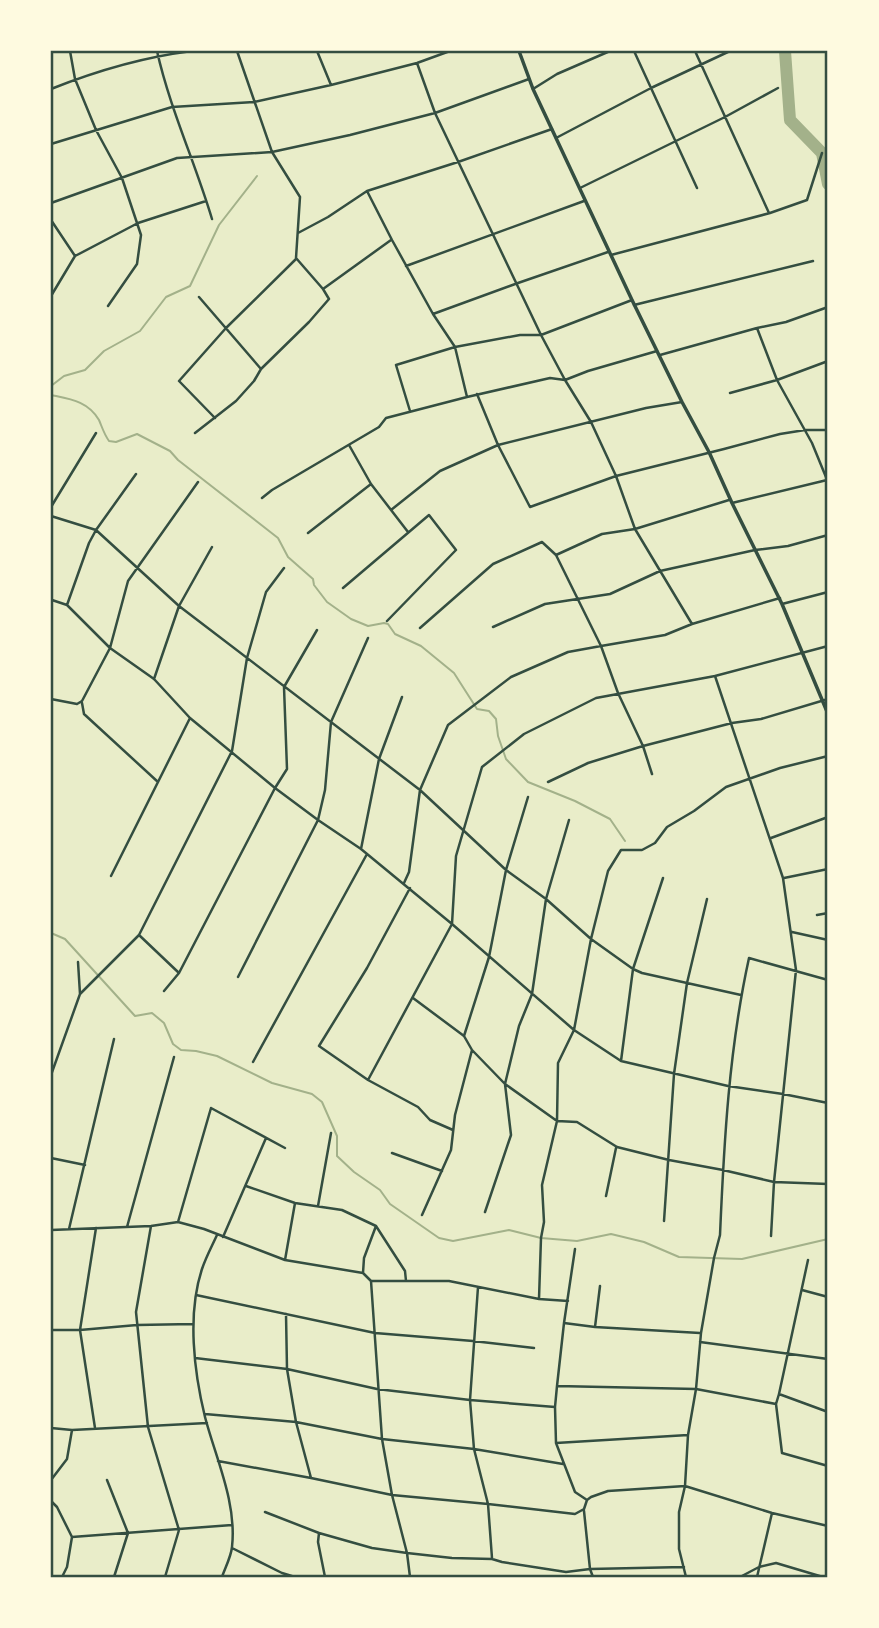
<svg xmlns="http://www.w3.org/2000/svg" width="879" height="1628" font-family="'Work Sans',sans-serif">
	<rect width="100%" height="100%" fill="#e9edc9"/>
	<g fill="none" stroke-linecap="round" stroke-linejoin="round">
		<path stroke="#a3b18a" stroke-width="2" d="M51 386 64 376 85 370 104 351 140 331 166 297 190 286 219 225 257 176
			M51 395C70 399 88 401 99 420 102 427 104 434 109 441L116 442 137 434 170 451 178 460 278 538 288 557 313 579 314 585 327 602 351 619 368 626 384 623 388 624 395 634 421 646 454 673 477 709 489 711 496 719 498 736 506 759 528 782 575 801 610 819 625 841
			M51 933 65 939 135 1016 152 1013 164 1023 173 1044 181 1050 196 1051 217 1056 272 1083 312 1094 322 1102 337 1136V1156L354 1172 380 1190 390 1204 439 1238 453 1241 509 1230 541 1238 577 1241 611 1234 644 1242 679 1257 742 1259 828 1239"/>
		<path stroke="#a3b18a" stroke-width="12" d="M785 51 790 120 822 153 828 184"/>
		<path stroke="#344e41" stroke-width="2.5" d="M70 51 75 79 96 130 122 178 141 235 137 264 108 306
			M157 51C170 109 195 162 212 219
			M317 51 331 85
			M634 51 697 188
			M695 51 769 213
			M417 63 435 113 541 335 565 380 591 422 616 476 635 529 692 624
			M51 89C96 71 144 57 192 51
			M533 89 557 74 610 51
			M556 138 651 88 730 51
			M51 144 172 107 254 102 331 85 417 63 450 51
			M580 188 725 117 778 88
			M367 191 392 240 433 314 455 347 467 397
			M51 203 177 158 272 152 350 135 435 113 529 79
			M51 220 75 256
			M298 233 328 217 367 191 458 162 552 129
			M611 255 770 213 807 200 822 153
			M406 266 584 201
			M323 289 391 240
			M51 296 75 256 138 223 206 201
			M199 297 261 369
			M634 305 813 261
			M433 314 518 283 608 252
			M757 328 777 380 812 443 828 482
			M660 355 757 328 786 322 828 307
			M730 393 777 380 828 361
			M477 394 498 445 530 507 616 476 724 449 780 434 805 430H828
			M410 411 396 365 455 347 520 335H541L632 300
			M215 418 179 381 226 328 296 259
			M195 433 236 401 254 381 261 369 309 322 329 299 323 289 296 258 300 197 272 152 237 51
			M349 445 371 484 408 532
			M262 498 272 490 379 427 386 418 467 397 550 378 565 380 588 371 657 351
			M732 503 827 480
			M51 507 96 433
			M391 510 440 471 498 445 646 408 682 402
			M51 516 96 530 179 606 420 790 506 870 546 899 591 939 633 969 642 973 741 995
			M308 533 371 484
			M556 555 602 534 635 529 729 500
			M343 588 429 515 456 550 387 621
			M52 600 67 605 110 648 154 679 190 718 275 788 318 820 361 849 452 924 574 1030 621 1061 728 1086 783 1094 828 1103
			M782 604 828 592
			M67 605 89 543 96 530 136 474
			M493 627 545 604 610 594 660 571 755 550 788 546 828 535
			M420 628 493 564 542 542 556 555 601 646 665 635 692 624 780 598
			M715 676 783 878 796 970 774 1182 771 1236
			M154 679 179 606 212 547
			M51 699 77 704 82 701 110 648 128 581 198 482
			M82 703 84 714 158 782
			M548 782 588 763 643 746 732 723 761 719 828 699
			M771 838 828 817
			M361 849 379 759 402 697
			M111 876 190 718
			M784 878 828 869
			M404 883 409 872 420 790 448 725 511 677 568 652 601 646 618 693 643 746 652 774
			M410 888 367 968 319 1046 368 1080 418 1107 430 1120 453 1130
			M817 915 828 913
			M792 932 828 940
			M139 935 179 973
			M78 962 80 994
			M238 977 318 820 325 790 331 722 368 638
			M164 991 179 973 275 788 287 769 284 687 317 630
			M413 998 464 1036 472 1050 505 1084 557 1121 577 1122 617 1147 669 1160 723 1170 774 1182 828 1184
			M464 1036 489 957 506 870 528 797
			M621 1061 633 969 663 878
			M253 1062 367 854
			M51 1075 80 994 139 935 232 751 247 658 266 592 284 568
			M368 1080 452 924 456 856 482 767 524 734 596 698 715 676 828 646
			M392 1153 442 1171
			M51 1158 85 1165
			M246 1186 295 1203 342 1210 376 1226 405 1271 406 1281
			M606 1196 616 1148
			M318 1206 331 1133
			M485 1212 511 1135 505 1084 519 1026 532 994 546 899 569 820
			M422 1215 451 1150 455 1115 472 1050
			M664 1221 674 1074 687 983 707 899
			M178 1222 211 1108 285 1148
			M151 1226 136 1312 148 1427 179 1530 165 1577
			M127 1227 174 1057
			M69 1229 114 1039
			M51 1230 151 1226 178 1222 204 1229 285 1260 363 1273 371 1281 382 1439 392 1495 407 1553 410 1577
			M217 1235C212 1246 206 1257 202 1269 187 1314 194 1372 205 1417 216 1459 237 1503 232 1547 231 1557 225 1568 222 1577
			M223 1237 266 1138
			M575 1249 564 1323 557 1386 555 1407 556 1443 575 1492 587 1500
			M285 1260 295 1203
			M808 1260 779 1394 776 1404 782 1453 828 1466
			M363 1273 364 1258 376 1226
			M371 1281H449L539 1299 568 1301
			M478 1287 470 1400 474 1449 488 1504 492 1558
			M802 1290 828 1297
			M196 1295 375 1333 473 1341 534 1348
			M539 1299 541 1238 544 1222 542 1185 557 1121 558 1063 574 1030 591 939 608 871 621 850H642L655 843 667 827 694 811 726 787 780 768 828 756
			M286 1314 287 1369 296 1422 311 1478
			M564 1323 595 1327 700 1333
			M595 1327 600 1286
			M51 1330H80L137 1325 193 1324
			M700 1342 828 1359
			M195 1358 287 1369 377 1389 470 1400 555 1407
			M557 1386 696 1389 776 1404
			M779 1394 828 1412
			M205 1414 296 1422 382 1439 474 1449 563 1464
			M51 1428 72 1430 207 1423
			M95 1428 80 1330 96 1228
			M556 1443 688 1435
			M218 1461 311 1478 392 1495 488 1504 575 1514 584 1509 587 1500 591 1497 608 1491 685 1486 772 1513 828 1526
			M51 1480 67 1459 72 1430
			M107 1480 128 1533 114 1577
			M51 1501 57 1507 72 1537
			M265 1512 319 1533
			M232 1548 282 1573 295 1577
			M62 1577 67 1567 72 1537 232 1525
			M325 1577 318 1542 319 1533 372 1548 407 1553 452 1558 492 1559 502 1562 566 1572 590 1569 584 1511
			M593 1577 590 1569 684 1567
			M686 1577 679 1549V1512L685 1486 688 1435 696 1389 701 1333 714 1258 720 1235C724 1142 729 1049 749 958L828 980
			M740 1577 759 1567 776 1563 823 1577
			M757 1577 772 1513"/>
		<path stroke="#344e41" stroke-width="3.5" d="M519 51 533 89 632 300 682 402 709 452 732 503 782 604 828 714"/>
	</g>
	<rect width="879" height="1628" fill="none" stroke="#fefae0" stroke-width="105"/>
	<rect x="52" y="52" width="774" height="1524" fill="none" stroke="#344e41" stroke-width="2.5"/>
</svg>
